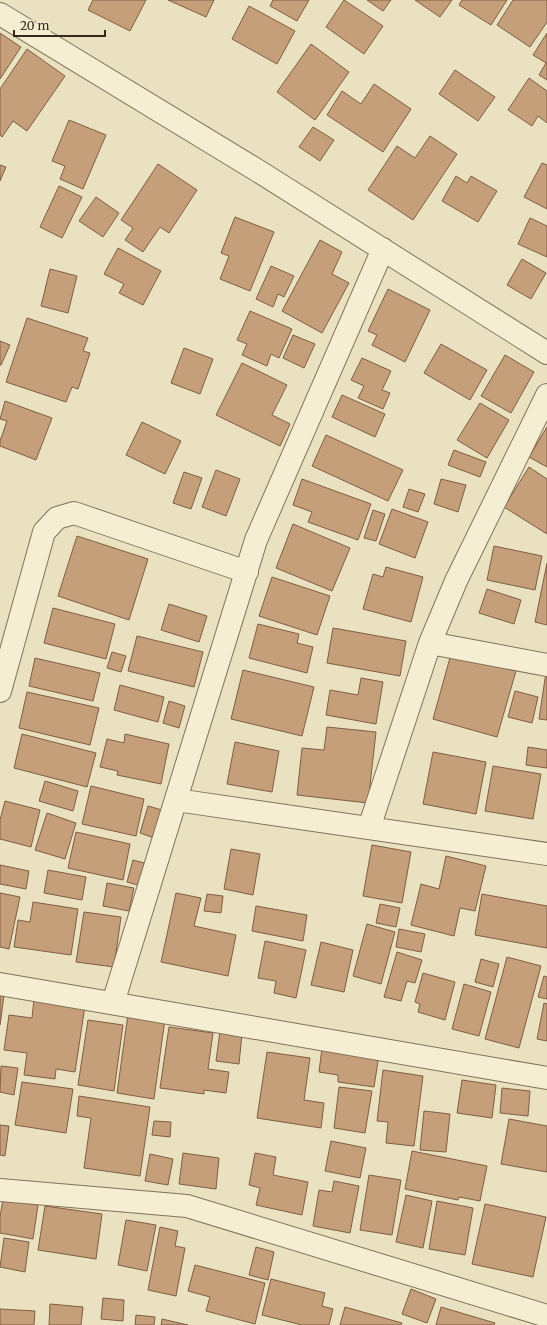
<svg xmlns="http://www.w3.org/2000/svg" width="547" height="1325" font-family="Merriweather,serif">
	<rect width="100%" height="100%" fill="#eae1c1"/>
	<path fill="#c59e7a" stroke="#7f5e42" d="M93 0H146L130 31 88 10Z
		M168 0H214L206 17Z
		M273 0H309L297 21 270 6Z
		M344 0 383 26 364 54 326 27Z
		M367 0H391L383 11Z
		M415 0H452L440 17Z
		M462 0H507L491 25 459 5Z
		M513 0H547V22L530 47 497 25Z
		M249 6 295 31 277 64 232 39Z
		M0 33 21 47 0 79Z
		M547 33V80L539 75 546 63 533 55Z
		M311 44 349 72 315 120 277 92Z
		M27 49 65 76 27 131 13 121 2 137 0 135V89Z
		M455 70 495 97 478 121 439 94Z
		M529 78 547 91V123L538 116 532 126 508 110Z
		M374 84 411 109 383 152 327 115 342 91 361 104Z
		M69 120 106 135 83 189 60 179 65 166 52 161Z
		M313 127 334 140 320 161 299 147Z
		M430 136 457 154 413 220 368 190 397 146 415 158Z
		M542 163 547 165V209L524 197Z
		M158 164 197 190 169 233 160 227 143 252 125 240 133 228 121 220Z
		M0 165 6 167 0 181Z
		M456 176 467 183 471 176 497 191 478 222 442 201Z
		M59 186 82 197 62 238 40 227Z
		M96 197 119 213 103 237 79 221Z
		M235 217 274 232 250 291 220 279 229 256 221 253Z
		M530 218 547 226V257L518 244Z
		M320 240 342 252 332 274 349 283 322 333 282 311Z
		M118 248 161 271 143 305 119 293 124 284 104 274Z
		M522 259 546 273 531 299 507 285Z
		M271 266 294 276 284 297 278 294 273 307 256 299Z
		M50 269 77 276 68 313 41 306Z
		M388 289 430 310 405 362 372 345 377 335 368 331Z
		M250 311 292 329 279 358 271 354 267 366 242 355 247 344 237 340Z
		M27 318 88 338 83 351 90 353 78 389 72 387 66 402 6 382Z
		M293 335 315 344 304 368 283 358Z
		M0 341 10 345 1 365H0Z
		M441 344 487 370 470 400 424 373Z
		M184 348 213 359 200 394 171 383Z
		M505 355 534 372 511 413 481 396Z
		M362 358 391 371 382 390 390 393 383 409 358 398 364 386 351 380Z
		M242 363 287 385 272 415 290 424 280 446 216 415Z
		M342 395 385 414 375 437 332 417Z
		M5 401 52 418 36 460 0 446V441L7 421 0 419Z
		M480 403 509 420 487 458 457 440Z
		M142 422 181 441 165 474 126 455Z
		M547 427V467L529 457Z
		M326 435 403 470 388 501 312 466Z
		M454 450 486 462 480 477 448 465Z
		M529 467 547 479V534L504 507Z
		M216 470 240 479 226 516 202 507Z
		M184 472 202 478 191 509 173 503Z
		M302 479 371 504 358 540 308 522 312 512 293 505Z
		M441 479 466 485 458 512 434 504Z
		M409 489 425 494 418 512 403 507Z
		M392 509 428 522 415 558 379 544Z
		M373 510 385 514 376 541 364 538Z
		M293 524 350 548 332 591 276 568Z
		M77 536 148 559 129 620 58 596Z
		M494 546 542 556 535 590 487 580Z
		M547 563V625L535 622Z
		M386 567 423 577 411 622 363 609 373 574 383 577Z
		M272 577 330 596 317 635 259 616Z
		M487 589 521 600 514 624 479 613Z
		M169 604 207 616 199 642 161 630Z
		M53 608 115 624 106 659 44 643Z
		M258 624 299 634 297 643 313 647 307 673 249 658Z
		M333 628 406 641 400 676 327 663Z
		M137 636 203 652 194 687 128 671Z
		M112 652 126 656 121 672 107 668Z
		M451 654 518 664 497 737 433 719Z
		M35 658 100 673 93 701 29 686Z
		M243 670 314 687 302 736 231 719Z
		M546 672H547V720L539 719Z
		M361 678 383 682 376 724 326 715 330 690 358 695Z
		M120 685 164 697 158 722 114 710Z
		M515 691 538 697 532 723 508 717Z
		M27 692 99 708 90 745 19 728Z
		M169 701 185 706 179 728 163 723Z
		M327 727 376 732 368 803 297 795 302 748 324 750Z
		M22 734 96 753 87 787 14 768Z
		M125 734 169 744 161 784 117 775 118 771 100 767 107 739 124 743Z
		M235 742 279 751 272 792 227 784Z
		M528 747 547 750V768L526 765Z
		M433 752 486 762 476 814 423 804Z
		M493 766 541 774 533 819 485 811Z
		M45 781 78 791 73 811 39 801Z
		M91 786 144 799 136 836 82 824Z
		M5 801 40 810 31 847 0 839V820Z
		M148 806 162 810 154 838 140 833Z
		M47 813 76 823 65 859 35 850Z
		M76 832 130 844 123 880 68 868Z
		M372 845 411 852 402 903 363 896Z
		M231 849 260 854 253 895 224 889Z
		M446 856 486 866 475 911 460 908 454 936 411 925 421 884 439 889Z
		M133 860 148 864 141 886 127 882Z
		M0 865 29 871 26 889 0 884Z
		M48 870 86 877 82 900 44 893Z
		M107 883 134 888 129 911 103 906Z
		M0 893 20 897 9 949 0 947Z
		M176 893 201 898 194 926 236 935 228 976 161 962Z
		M207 894 223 896 221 913 204 911Z
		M482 894 547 906V948L475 935Z
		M33 902 78 909 71 955 14 947 18 920 30 922Z
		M380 904 400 908 396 927 376 923Z
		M256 906 307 915 303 941 252 931Z
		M84 912 121 917 114 967 76 962Z
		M367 924 395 932 381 984 353 976Z
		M399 929 425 934 421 952 396 947Z
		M265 941 306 950 296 998 274 993 276 981 258 978Z
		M321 942 353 950 344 992 311 985Z
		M397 952 422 960 415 983 407 981 401 1001 384 997Z
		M507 957 541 966 519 1048 485 1039Z
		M481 959 499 964 493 987 475 982Z
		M423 973 455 982 445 1020 418 1012 420 1004 415 1002Z
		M544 976 547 977V999L538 997Z
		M464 984 491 992 479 1036 452 1029Z
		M0 994 4 995 0 1025Z
		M34 999 85 1006 75 1072 56 1069 55 1079 24 1075 27 1053 4 1050 9 1015 32 1018Z
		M544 1003 547 1004V1041L537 1039Z
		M128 1014 165 1019 154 1099 117 1093Z
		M88 1020 123 1025 114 1091 78 1085Z
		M169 1027 213 1033 208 1069 229 1072 226 1093 204 1090V1094L160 1088Z
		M220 1031 242 1034 239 1064 216 1061Z
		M322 1048 379 1055 374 1087 338 1082V1075L319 1072Z
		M267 1052 310 1058 304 1100 324 1103 321 1128 257 1118Z
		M1 1066 18 1068 14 1095 0 1092Z
		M383 1070 423 1076 414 1146 386 1143 388 1122 377 1121Z
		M462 1080 496 1085 492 1118 457 1113Z
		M22 1082 73 1089 66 1133 15 1125Z
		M339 1087 372 1091 365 1133 334 1128Z
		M502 1088 530 1091 528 1116 500 1113Z
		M79 1096 150 1107 140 1176 84 1168 91 1118 77 1116Z
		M424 1111 450 1114 446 1152 420 1150Z
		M509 1119 547 1126V1172L501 1164Z
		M154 1121 171 1122 170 1137 152 1135Z
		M0 1125 9 1126 5 1156 0 1155Z
		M331 1141 366 1148 360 1178 325 1171Z
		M412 1151 487 1166 480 1201 459 1197 458 1200 405 1189Z
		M183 1153 219 1158 216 1189 179 1184Z
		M255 1153 276 1157 273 1175 308 1182 302 1215 256 1205 260 1188 249 1185Z
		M150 1154 173 1159 168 1185 145 1181Z
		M369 1175 401 1180 392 1235 360 1230Z
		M334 1181 359 1186 350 1233 313 1226 319 1190 332 1192Z
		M406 1195 432 1201 423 1248 396 1242Z
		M3 1199 38 1205 33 1239 0 1233V1217Z
		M437 1201 473 1208 465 1255 429 1249Z
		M485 1204 546 1217 533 1277 472 1264Z
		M45 1206 102 1214 96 1259 38 1250Z
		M126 1220 156 1225 147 1271 118 1265Z
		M160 1227 178 1231 175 1246 185 1248 176 1296 148 1290Z
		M4 1238 29 1242 25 1272 0 1267Z
		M256 1247 274 1252 268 1280 249 1275Z
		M195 1265 265 1283 255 1324 206 1311 210 1297 188 1291Z
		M271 1279 325 1293 322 1306 333 1309 329 1325H302L262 1315Z
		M411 1289 436 1299 427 1323 402 1314Z
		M103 1298 124 1300 123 1321 101 1319Z
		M50 1304 83 1307 81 1325H49Z
		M345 1307 402 1323 401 1325H340Z
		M441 1307 495 1323 494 1325H436Z
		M0 1309 35 1311 34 1325H0Z
		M136 1315 155 1317 154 1325H135Z
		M162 1319 188 1325H161Z"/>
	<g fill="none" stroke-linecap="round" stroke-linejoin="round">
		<defs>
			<path id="minor" d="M0 14 255 169 547 353
				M430 643 547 665
				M0 691 44 532 57 518 74 513 247 572
				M176 800 547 854
				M369 828 430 643 456 581 547 395
				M0 984 547 1078
				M113 1003 256 540 383 249
				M0 1190 187 1206 547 1316"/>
		</defs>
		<use href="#minor" stroke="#82725a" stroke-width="24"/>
		<use href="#minor" stroke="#f6eed3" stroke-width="22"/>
	</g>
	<path d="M14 30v6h91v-6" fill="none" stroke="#33291d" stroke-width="2"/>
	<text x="20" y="30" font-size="12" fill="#33291d" stroke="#f2ebd0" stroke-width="3" paint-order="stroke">20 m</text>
</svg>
